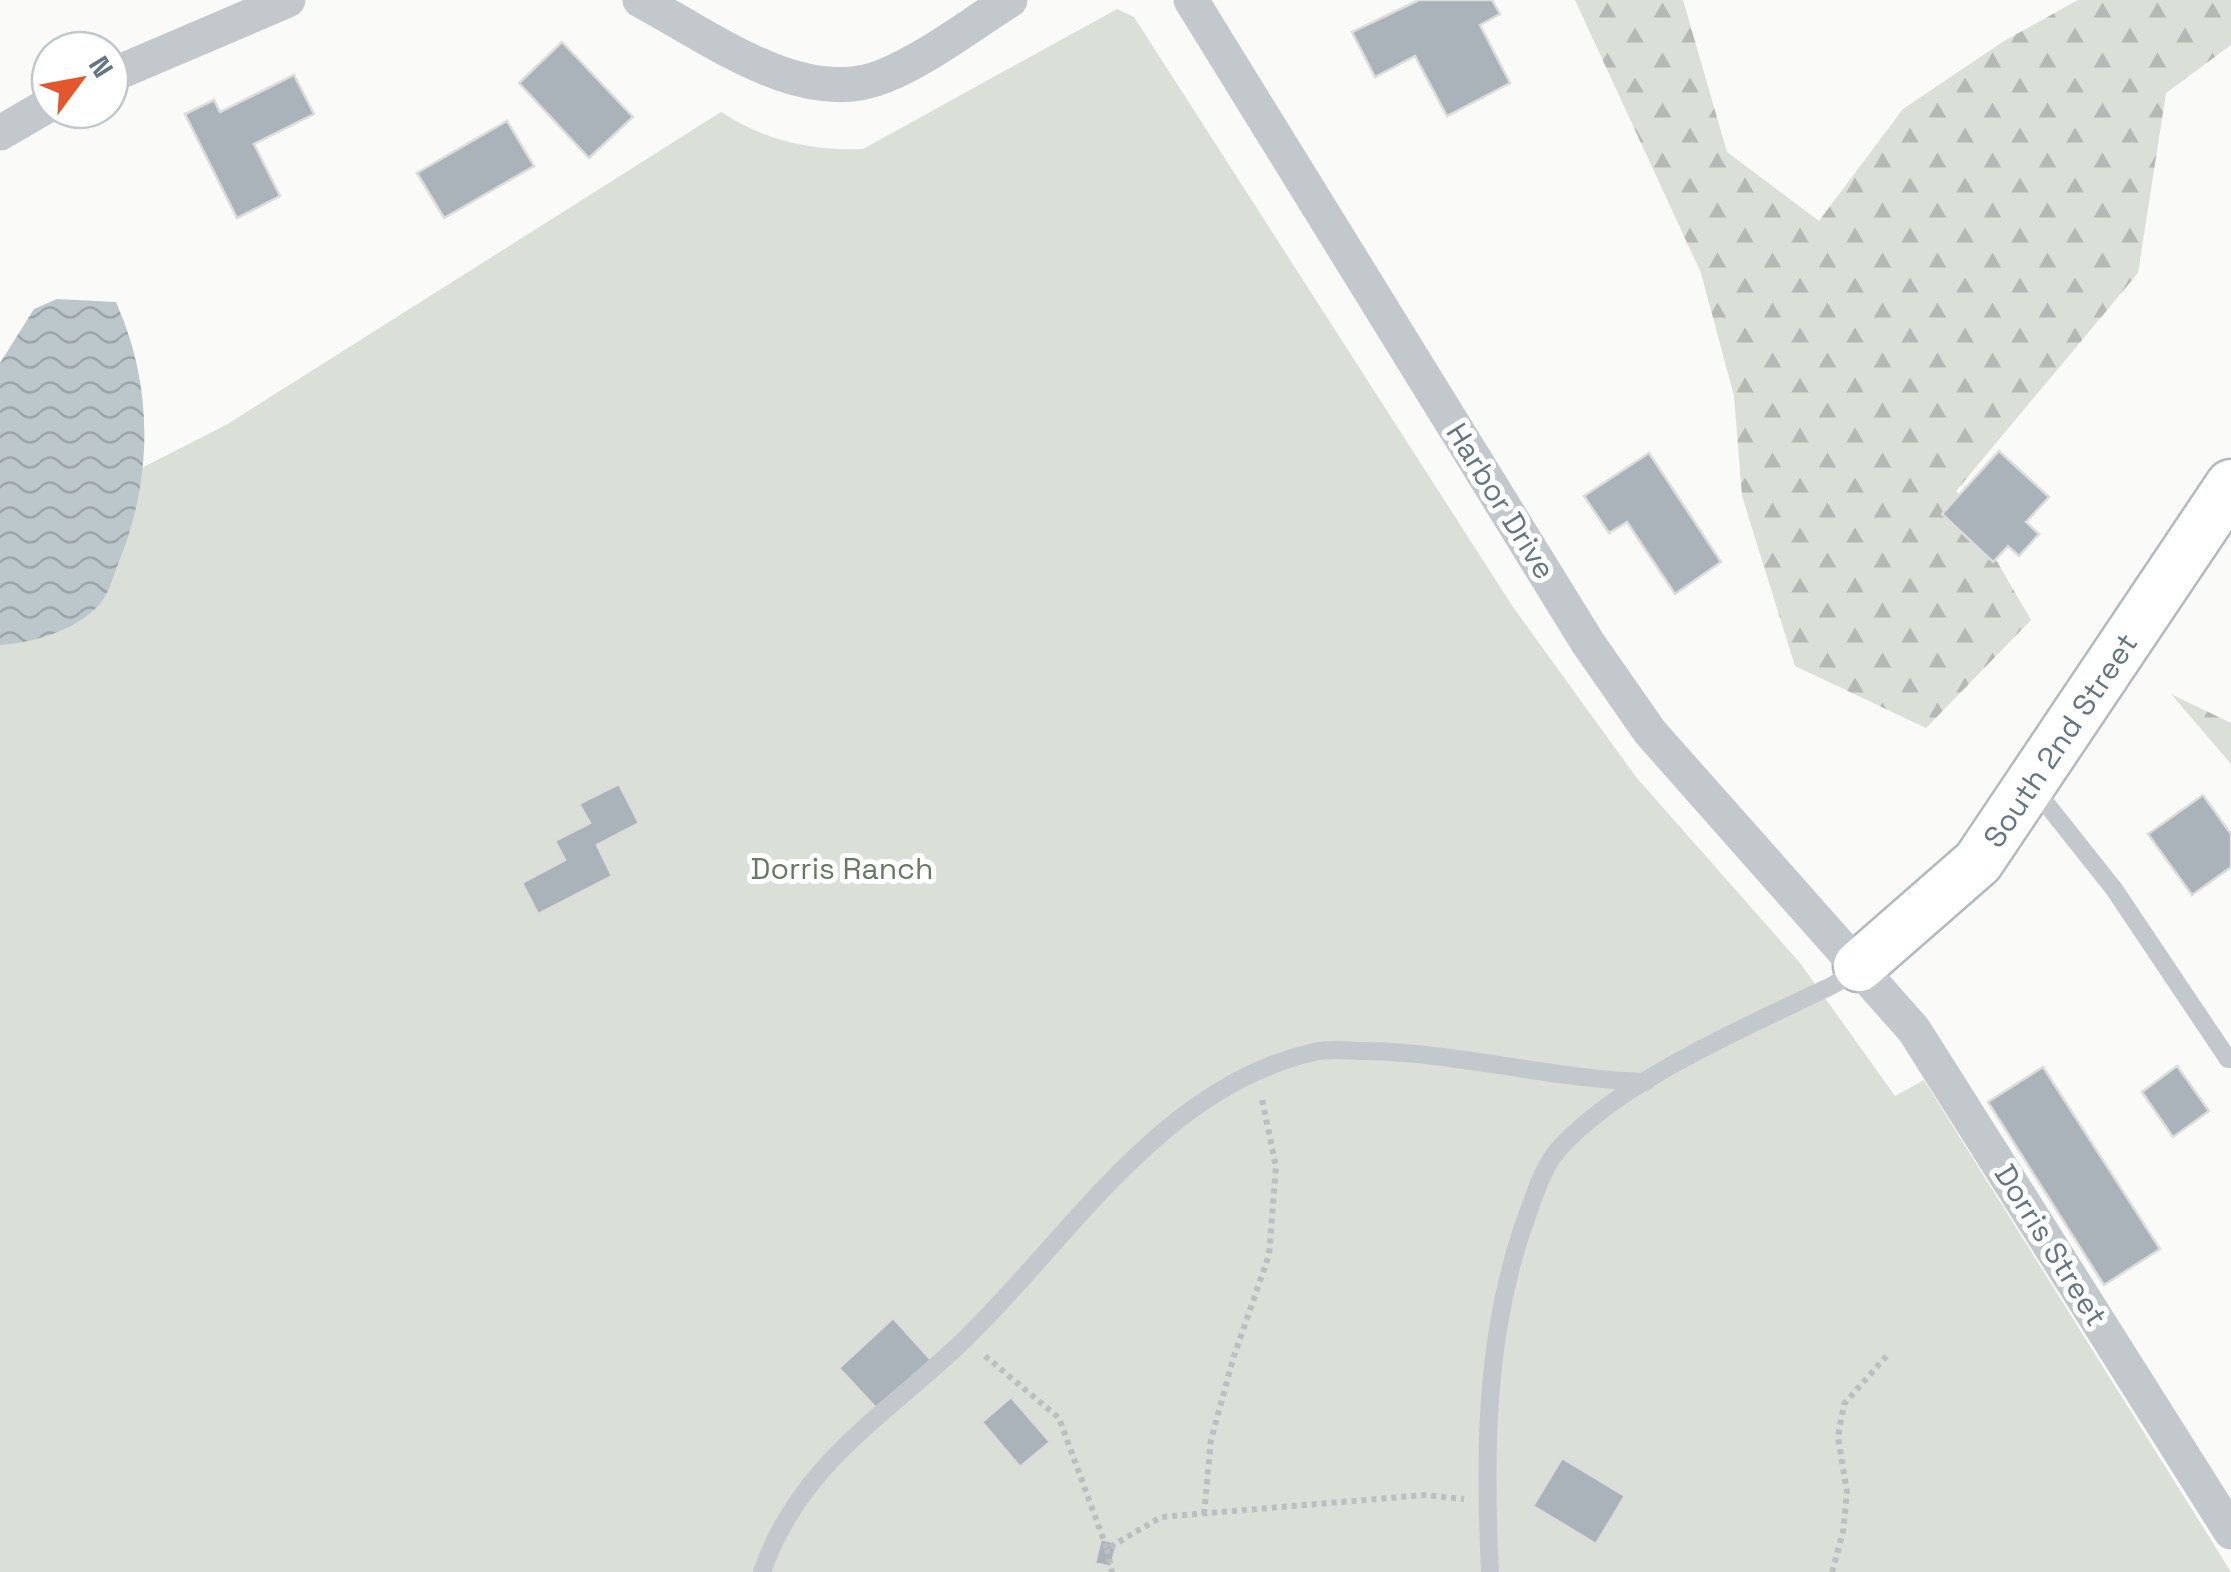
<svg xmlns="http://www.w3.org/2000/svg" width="2231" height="1572" font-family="'Space Grotesk',sans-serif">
	<defs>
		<pattern id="forest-firs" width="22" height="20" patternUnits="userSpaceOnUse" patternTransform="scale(2.5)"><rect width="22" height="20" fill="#dadfd7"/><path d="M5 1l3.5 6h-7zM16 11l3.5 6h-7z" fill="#b4b9b4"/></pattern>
		<pattern id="water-waves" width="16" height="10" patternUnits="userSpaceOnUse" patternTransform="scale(2.5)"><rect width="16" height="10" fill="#bbc7cb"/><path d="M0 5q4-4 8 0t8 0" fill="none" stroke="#9ca6aa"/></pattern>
	</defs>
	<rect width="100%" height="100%" fill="#fafaf8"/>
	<path fill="url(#forest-firs)" d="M1575 0H1683L1727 152 1819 221 1903 109 2004 41 2078 0H2231V45L2166 93 2138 273 1956 491 2031 620 1926 728 1795 666 1742 496 1734 396 1701 273Z
		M2171 694 2231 723V764Z"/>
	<path fill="#dadfd7" d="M1117 9 1134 17 1513 607 1636 777 1800 963 1895 1096 1924 1080 2231 1572H0V540L226 425 721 112C766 141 810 151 863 149Z"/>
	<path fill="url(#water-waves)" d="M57 299 116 302C154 387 153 479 118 564 113 577 108 596 98 606 74 631 33 643 0 645V363L34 309Z"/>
	<path fill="#aab3b9" stroke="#dcdcda" stroke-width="2.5" d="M1419 0H1492L1500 14 1480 25 1510 83 1447 116 1415 56 1375 77 1352 32Z
		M562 42 633 117 589 158 519 83Z
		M294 75 314 114 254 144 280 196 237 218 185 114 214 100 220 112Z
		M507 121 534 166 444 218 417 173Z
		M1999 451 2049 497 2026 522 2039 534 2019 556 2008 546 1993 562 1942 514Z
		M1649 453 1721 562 1675 594 1627 522 1609 533 1584 496Z
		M619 784 639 823 597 845 612 876 538 914 522 883 565 860 555 841 590 823 579 804Z
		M2203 795 2231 834V867L2192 895 2148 834Z
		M2177 1066 2209 1111 2173 1137 2142 1092Z
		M2043 1067 2160 1249 2104 1285 1988 1102Z
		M893 1318 931 1360 877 1409 839 1368Z
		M1011 1397 1050 1442 1020 1467 982 1422Z
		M1562 1458 1625 1496 1596 1544 1533 1506Z
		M1101 1539 1117 1543 1111 1567 1095 1563Z"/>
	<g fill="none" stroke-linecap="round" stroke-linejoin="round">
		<defs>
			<g id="secondary">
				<path id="s1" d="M1859 966 1978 862 2231 485"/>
			</g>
		</defs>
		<use href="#secondary" stroke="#b3babf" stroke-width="55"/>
		<path stroke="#bbbfc2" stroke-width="6" stroke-dasharray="5 5" stroke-linecap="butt" d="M985 1356 1059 1418 1107 1549 1161 1517 1425 1495 1464 1499
			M1204 1514 1211 1440 1233 1359 1269 1255 1276 1167 1262 1099
			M1107 1549 1112 1572
			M1832 1572 1843 1532 1847 1492 1838 1437 1844 1404 1889 1353"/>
		<path stroke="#c3c8cc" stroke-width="18" d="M2033 787 2114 889 2228 1059
			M762 1572C800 1463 883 1418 963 1341 1070 1238 1160 1087 1314 1052 1331 1048 1350 1051 1367 1051 1461 1053 1552 1079 1646 1082
			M1490 1572C1484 1450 1485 1329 1528 1213 1535 1193 1543 1168 1557 1151 1619 1080 1749 1026 1835 984L1859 966"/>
		<path stroke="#c3c8cc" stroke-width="35" d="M640 0C708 36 804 110 884 76 928 58 970 25 1010 0
			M1191 0 1588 643 1650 732 1914 1030 2231 1532
			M110 76 288 0
			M0 133 50 104"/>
		<use href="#secondary" stroke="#fff" stroke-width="50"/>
	</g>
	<g text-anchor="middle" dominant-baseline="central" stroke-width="10" stroke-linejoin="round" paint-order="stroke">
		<g font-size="30" fill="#657683" stroke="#fff">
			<text transform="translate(1501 501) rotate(58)">Harbor Drive</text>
			<text stroke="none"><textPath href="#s1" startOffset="305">South 2nd Street</textPath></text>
			<text transform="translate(2051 1245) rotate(58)">Dorris Street</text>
		</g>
		<g font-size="30" fill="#687a64" stroke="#fff">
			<text x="842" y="868">Dorris Ranch</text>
		</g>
	</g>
	<g transform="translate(80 80) rotate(58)"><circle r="48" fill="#ffffff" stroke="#c1c8cd" stroke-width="2.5"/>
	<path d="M0-8L18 38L0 25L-18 38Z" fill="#e4572e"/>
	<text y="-15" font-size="28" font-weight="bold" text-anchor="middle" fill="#657683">N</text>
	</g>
</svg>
